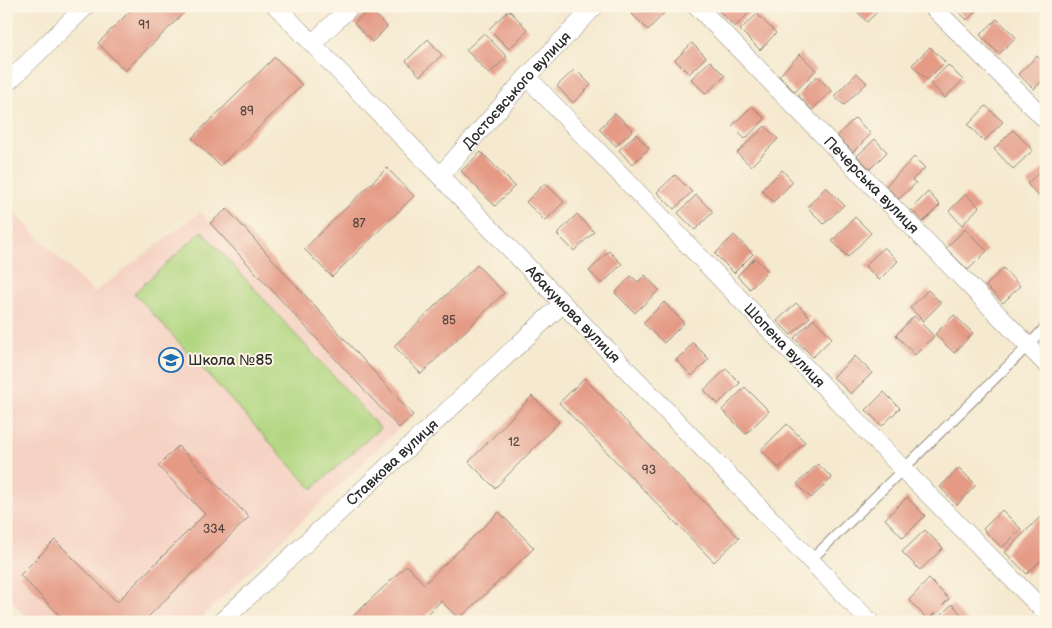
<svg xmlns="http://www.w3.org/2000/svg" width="1052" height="628" font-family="'Balsamiq Sans',sans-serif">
	<rect width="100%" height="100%" fill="#fcf5e5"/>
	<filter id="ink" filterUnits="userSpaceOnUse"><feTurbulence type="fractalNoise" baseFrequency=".02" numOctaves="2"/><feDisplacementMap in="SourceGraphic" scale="10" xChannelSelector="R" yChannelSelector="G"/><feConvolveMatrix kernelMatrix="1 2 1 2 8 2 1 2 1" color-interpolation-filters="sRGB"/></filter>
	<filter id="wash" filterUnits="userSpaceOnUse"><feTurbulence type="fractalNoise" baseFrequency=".0096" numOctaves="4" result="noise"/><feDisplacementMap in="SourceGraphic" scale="20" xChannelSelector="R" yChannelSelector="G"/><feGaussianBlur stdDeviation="1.12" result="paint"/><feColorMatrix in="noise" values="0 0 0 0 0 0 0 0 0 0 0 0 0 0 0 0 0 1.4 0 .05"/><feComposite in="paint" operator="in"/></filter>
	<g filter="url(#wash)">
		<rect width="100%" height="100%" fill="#f5e9cf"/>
		<path fill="#f5d2c3" d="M6 204 94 293 200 212 399 428 197 622H31L6 596Z"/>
		<path fill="#afd57e" stroke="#6d8054" d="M202 231 380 428 312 489 134 293Z"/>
		<g id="blocks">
			<path fill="#e49a85" d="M135 6H191L125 71 98 43Z
				M639 6H661L666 11 648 30 632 14Z
				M724 6H749L752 10 735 27 719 11Z
				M852 6H883L867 22Z
				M953 6H981L967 20Z
				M370 9 387 27 372 42 354 23Z
				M509 10 528 30 509 49 489 29Z
				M757 14 776 33 760 50 740 30Z
				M997 19 1016 37 999 54 980 35Z
				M484 33 507 57 489 74 466 50Z
				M428 39 442 55 420 76 406 61Z
				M692 43 706 57 689 74 675 60Z
				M930 47 945 62 927 80 912 65Z
				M800 54 816 70 795 92 779 76Z
				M1037 56 1046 65V77L1034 89 1018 74Z
				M275 57 302 85 220 166 192 138Z
				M710 61 725 76 706 94 691 79Z
				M948 65 963 80 945 98 930 83Z
				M575 69 591 85 573 103 557 86Z
				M857 73 867 83 844 105 834 96Z
				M817 76 832 91 812 110 798 95Z
				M752 106 765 119 745 139 732 126Z
				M986 106 1003 122 984 141 968 125Z
				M615 113 633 130 616 146 599 129Z
				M855 118 871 134 853 152 837 136Z
				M765 126 778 139 751 166 737 153Z
				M1013 130 1033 150 1013 169 994 149Z
				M636 134 649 148 632 165 619 150Z
				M875 139 887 152 870 169 857 156Z
				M481 152 515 186 495 206 461 171Z
				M914 157 925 168 912 180 916 183 899 199 886 186Z
				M1046 166V200L1044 201 1027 184Z
				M387 168 414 196 332 277 304 249Z
				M782 170 793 182 773 202 762 190Z
				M675 175 692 192 674 209 657 192Z
				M545 183 564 202 545 221 526 202Z
				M826 187 844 205 824 224 807 207Z
				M928 192 940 205 923 222 911 209Z
				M966 194 979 207 962 225 949 211Z
				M696 195 713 212 695 230 678 213Z
				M227 209 413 415 399 428 210 223Z
				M577 214 594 232 574 251 557 234Z
				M855 217 871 233 848 257 832 241Z
				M965 229 987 251 968 270 946 248Z
				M734 235 753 254 734 273 715 254Z
				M884 247 898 261 879 280 865 266Z
				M609 251 622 264 602 284 589 271Z
				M755 258 768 271 750 289 737 276Z
				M477 265 504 293 421 374 394 346Z
				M1003 268 1020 286 1003 303 986 286Z
				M645 275 659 290 635 313 615 293 631 276 638 282Z
				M928 290 941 303 923 321 910 308Z
				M664 302 684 323 664 343 643 323Z
				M796 303 810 317 791 335 777 321Z
				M954 315 973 333 954 353 935 334Z
				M914 316 934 336 915 355 896 335Z
				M814 319 832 338 813 357 794 338Z
				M693 343 709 359 692 376 676 360Z
				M855 356 872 373 851 394 833 377Z
				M726 369 740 383 718 404 704 390Z
				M584 378 739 538 714 562 559 403Z
				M745 387 769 411 746 434 722 410Z
				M884 392 900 408 882 426 866 410Z
				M532 396 559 422 495 488 469 462Z
				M787 424 805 442 779 468 761 450Z
				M178 446 249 517 143 622H66L20 575 55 540 117 602 205 514 158 466Z
				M818 464 832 478 811 498 797 484Z
				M959 468 976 485 957 505 940 487Z
				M907 497 925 516 903 538 885 519Z
				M1002 510 1021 529 1002 548 983 529Z
				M499 512 534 548 459 619 441 601 420 622H347L407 565 424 584Z
				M1040 517 1046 523V532L1042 535 1046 539V555L1027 574 1005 552Z
				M925 530 943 548 920 570 902 552Z
				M929 579 949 599 928 620 909 600Z
				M952 604 968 622H934Z"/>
		</g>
	</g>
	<g filter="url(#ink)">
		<use href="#blocks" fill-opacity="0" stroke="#908a7d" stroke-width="1"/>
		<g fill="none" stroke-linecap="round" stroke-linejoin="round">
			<defs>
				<path id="service" d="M811 560 1028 346 1046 326"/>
				<g id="minor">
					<path id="s1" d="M276 6 870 622"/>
					<path id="s2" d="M697 6 1046 364"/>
					<path d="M932 6 1046 120"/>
					<path d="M313 43 351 6"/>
					<path id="s3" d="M527 77 903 469 1046 613"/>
					<path d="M6 84 86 6"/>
					<path id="s4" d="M440 176 527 77 595 6"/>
					<path id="s5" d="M221 622 562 304"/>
				</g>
			</defs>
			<use href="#service" stroke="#908a7d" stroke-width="11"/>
			<use href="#minor" stroke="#908a7d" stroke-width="19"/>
			<use href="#service" stroke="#fff" stroke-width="9"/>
			<use href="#minor" stroke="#fff" stroke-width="18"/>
		</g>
	</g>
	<defs>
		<symbol id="school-ring" viewBox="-11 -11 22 22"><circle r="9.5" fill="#fcf5e5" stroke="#1f6fb2" stroke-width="1.5"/><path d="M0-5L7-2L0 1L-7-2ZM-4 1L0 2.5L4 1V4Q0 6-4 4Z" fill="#1f6fb2"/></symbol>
	</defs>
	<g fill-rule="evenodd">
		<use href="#school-ring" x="157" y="346" width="28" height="28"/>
	</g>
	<g text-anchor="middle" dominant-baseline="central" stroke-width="4" stroke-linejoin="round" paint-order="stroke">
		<g font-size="12" fill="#594742">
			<text x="144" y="25">91</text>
			<text x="247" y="111">89</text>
			<text x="359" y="223">87</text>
			<text x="449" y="320">85</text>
			<text x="514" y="442">12</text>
			<text x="649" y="470">93</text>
			<text x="214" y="529">334</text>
		</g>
		<g font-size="15" fill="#2b2b2b" stroke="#fcf5e5">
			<text stroke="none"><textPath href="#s4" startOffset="115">Достоєвського вулиця</textPath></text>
			<text stroke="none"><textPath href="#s2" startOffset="250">Печерська вулиця</textPath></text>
			<text stroke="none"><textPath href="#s1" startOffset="428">Абакумова вулиця</textPath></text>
			<text stroke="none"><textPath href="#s3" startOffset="372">Шопена вулиця</textPath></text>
			<text stroke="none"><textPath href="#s5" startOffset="234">Ставкова вулиця</textPath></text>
		</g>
		<g font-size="15" fill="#2b2b2b" stroke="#fcf5e5" text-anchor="start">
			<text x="188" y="360">Школа №85</text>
		</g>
	</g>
	<rect width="1052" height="628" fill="none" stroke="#fcf5e5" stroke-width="25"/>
</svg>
